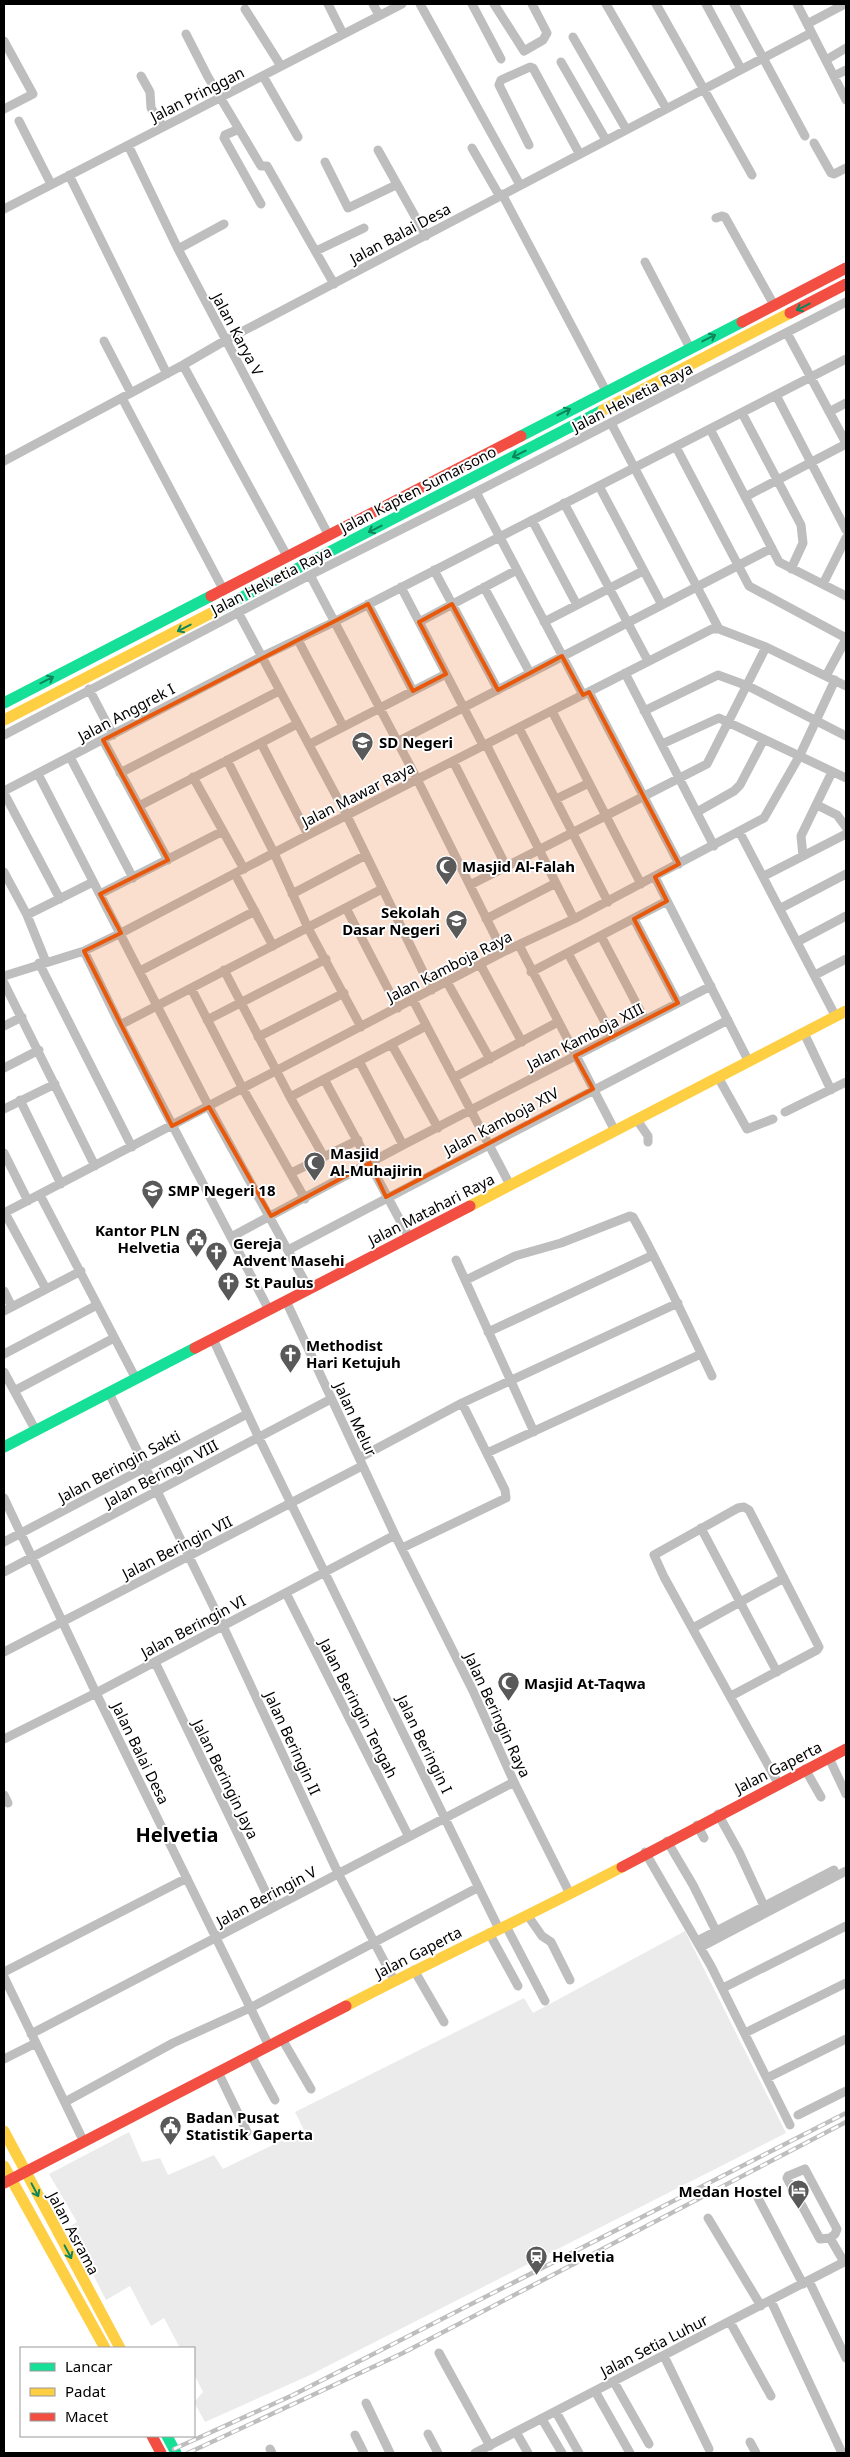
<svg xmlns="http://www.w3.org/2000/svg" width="850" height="2457" font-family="'Noto Sans',sans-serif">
	<rect width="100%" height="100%" fill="#fff"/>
	<path fill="#ebebeb" d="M685 1931 786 2133 308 2376 205 2422 194 2402 203 2392 194 2374V2348H180L164 2318 151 2326 130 2286 106 2300 69 2227 77 2222 49 2174 129 2132 142 2162 160 2158 168 2175 214 2155 223 2169 304 2130 295 2112 524 1998 533 2013Z"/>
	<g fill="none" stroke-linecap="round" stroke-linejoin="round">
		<path stroke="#bebebe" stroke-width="9" d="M328 4 343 34
			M373 4 379 15
			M420 4 520 185
			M472 4 501 59
			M494 4 524 51 543 40 547 33 532 4
			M606 4 666 108
			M656 4 752 175
			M706 4 741 69
			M734 4 805 136
			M797 4 846 100
			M245 9 281 66
			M807 24 845 4
			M186 34 208 77 261 166H267L334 284
			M573 37 626 129
			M4 41 33 94 4 109
			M826 60 846 48
			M561 62 606 140
			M141 76 150 92 151 108 163 127
			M263 76 298 137
			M834 76 846 70
			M19 121 51 184
			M239 129 225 135 224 138 261 204
			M814 143 831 173 834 174 846 168
			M128 145 178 249 328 534
			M529 145 499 85 501 80 530 67 533 68 579 153
			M472 148 499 195
			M378 150 426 236
			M325 162 348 208 396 185
			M69 175 167 374
			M502 194 606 391
			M4 209 402 4
			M716 218 722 216 725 217 774 305
			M178 249 224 224
			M316 251 364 228
			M645 262 690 348
			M787 333 846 443
			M104 341 131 393
			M183 365 287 556
			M776 395 846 530
			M122 398 223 589
			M829 412 846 403
			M742 413 801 525 803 543 791 569
			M611 423 719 629
			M710 429 779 562 846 596
			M676 447 749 586 846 638
			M4 461 183 365 226 340 811 33
			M599 486 662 605
			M476 492 583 695
			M745 497 846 444
			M564 503 648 661
			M532 520 577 605
			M434 570 498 690
			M310 575 417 779 503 952
			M823 584 846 538
			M401 587 483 745
			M484 587 530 673
			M368 604 413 691
			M238 612 347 816 432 990
			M419 622 517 570
			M544 622 643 571
			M298 640 343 726
			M625 673 714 846
			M826 676 846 639
			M89 689 113 735
			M589 692 679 864
			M552 711 641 884
			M644 711 718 675 748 686 846 736
			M519 728 608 902
			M4 735 310 575 476 492 846 302
			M103 740 168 860
			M397 742 772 548
			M261 743 308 835
			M310 744 446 674
			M486 744 574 919
			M662 744 719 718 846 778
			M70 757 133 878
			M227 760 274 853 308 928 361 1027
			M453 761 506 866
			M120 773 279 691
			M38 774 209 1107 309 1289
			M193 777 244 869
			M4 791 261 657 334 622 846 359
			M4 793 60 899
			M556 799 589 783
			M817 805 837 815 846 827
			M139 806 297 724
			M697 812 734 791 740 785 764 739
			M740 833 836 1017
			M803 856 801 836 832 772
			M4 872 27 915 46 962
			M235 874 273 946
			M764 876 846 834
			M655 877 749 1062
			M470 885 707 764 766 647
			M100 894 223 831
			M292 894 366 855
			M346 908 398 1008
			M781 908 846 874
			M27 915 93 882
			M486 919 556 883
			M634 919 678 1003
			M601 936 645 1020
			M797 942 846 916
			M519 945 615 1131
			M84 951 120 1025 269 1310
			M568 953 613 1037
			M39 963 132 1147
			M480 964 522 1042
			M224 970 290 1097 324 1157
			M140 971 255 911
			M531 972 667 901
			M815 975 846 959
			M4 976 84 951 121 933 308 835 712 629H719L766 647 846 686
			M447 982 490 1059
			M4 983 95 1166
			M191 988 243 1089 305 1199
			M413 1000 510 1185
			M207 1020 326 959
			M120 1025 382 889
			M4 1026 22 1017
			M804 1033 831 1090
			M258 1037 344 993
			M392 1045 438 1128
			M359 1061 403 1145
			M4 1068 39 1050
			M455 1077 558 1022
			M718 1077 747 1129 773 1119
			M324 1079 409 1237
			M290 1097 426 1026
			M20 1100 61 1184
			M4 1109 55 1084
			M785 1112 846 1082
			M637 1120 648 1136V1142
			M4 1153 28 1201
			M291 1173 358 1140
			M40 1195 136 1379
			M4 1213 503 952 574 919 764 818 800 755 835 680
			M5 1213 46 1289
			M231 1237 403 1145 711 986
			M288 1250 728 1020
			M456 1260 534 1432
			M466 1280 515 1256 561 1243 630 1216 633 1217C662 1269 686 1322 712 1376
			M4 1291 12 1307
			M286 1301 395 1535 473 1691 514 1782 569 1892
			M4 1311 81 1271
			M488 1332 653 1255
			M213 1339 258 1436 499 1929
			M4 1354 97 1305
			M4 1372 36 1431
			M14 1391 114 1338
			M109 1393 223 1626 338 1873 394 1980
			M487 1453 701 1354
			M359 1458 462 1403 678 1303
			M4 1498 96 1693 269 2046
			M701 1528 777 1672
			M4 1542 247 1414
			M402 1548 506 1498 505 1490 462 1403
			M4 1572 331 1399
			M286 1593 408 1835
			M693 1628 784 1578
			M4 1652 362 1466
			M155 1662 273 1907
			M731 1696 817 1650 819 1647 749 1510 744 1507 738 1508 654 1555 664 1577 778 1783
			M4 1739 96 1693 395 1535
			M829 1758 846 1794
			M805 1769 821 1797
			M4 1795 8 1803
			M718 1814 739 1852 764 1906
			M697 1825 704 1838
			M667 1841 693 1885 716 1931
			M645 1852 711 1966 790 2125
			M528 1916 542 1936 551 1942 570 1980
			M506 1926 545 2001
			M489 1933 518 1986
			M697 1941 834 1870
			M701 1947 846 1871
			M414 1970 444 2022
			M4 1972 187 1878
			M4 1977 83 2140
			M723 1988 846 1926
			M745 2033 846 1983
			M31 2034 514 1782
			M282 2039 311 2089
			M251 2055 275 2100
			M4 2059 36 2043
			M218 2072 247 2132
			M767 2078 846 2039
			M65 2102 173 2043 250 2008 477 1888
			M798 2115 846 2091
			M758 2198 803 2284
			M708 2218 761 2306
			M830 2238 835 2234 837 2229 805 2169 788 2176 787 2178 820 2239 830 2238 844 2262
			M809 2281 846 2358
			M771 2301 842 2453
			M730 2322 771 2396
			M439 2353 490 2446
			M664 2356 709 2449
			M614 2382 649 2444
			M595 2391 630 2453
			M366 2403 390 2453
			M556 2412 579 2453
			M542 2419 562 2453
			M516 2432 528 2453
			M428 2434 438 2453
			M355 2435 364 2453
			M750 2442 756 2453
			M270 2449 272 2453
			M475 2453 846 2261"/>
		<path stroke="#16e098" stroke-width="11" d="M521 436 742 322
			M221 608 603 410
			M4 703 211 596
			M4 1447 195 1348
			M167 2436 176 2453"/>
		<path stroke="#ffcf43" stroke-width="11" d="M603 410 790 313
			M4 720 221 608
			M470 1206 846 1011
			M346 2006C438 1958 531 1915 622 1867
			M4 2131 120 2348
			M4 2166 105 2348"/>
		<path stroke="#f24e42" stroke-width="11" d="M790 313 846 284
			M742 322 846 268
			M211 596 521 436
			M195 1348 470 1206
			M622 1867 846 1749
			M4 2183 346 2006
			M152 2436 161 2453"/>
		<defs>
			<path id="rail" d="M174 2449 293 2395 846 2113
				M188 2453 403 2353 846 2122"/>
		</defs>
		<use href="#rail" stroke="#bebebe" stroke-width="4.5"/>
		<use href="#rail" stroke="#fff" stroke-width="2.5" stroke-dasharray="8" stroke-linecap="butt"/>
	</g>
	<defs><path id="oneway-shaft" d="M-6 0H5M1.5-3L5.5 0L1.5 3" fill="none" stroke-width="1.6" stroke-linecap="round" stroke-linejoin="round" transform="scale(1.25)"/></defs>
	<g stroke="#0d865b">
		<use href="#oneway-shaft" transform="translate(803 307) rotate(153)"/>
		<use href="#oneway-shaft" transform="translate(709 338) rotate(-27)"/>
		<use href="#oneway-shaft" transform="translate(564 412) rotate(-27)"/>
		<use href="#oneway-shaft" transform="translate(519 454) rotate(153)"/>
		<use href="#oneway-shaft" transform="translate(375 529) rotate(153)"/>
		<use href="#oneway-shaft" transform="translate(184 628) rotate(153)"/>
		<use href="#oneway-shaft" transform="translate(47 680) rotate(-27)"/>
		<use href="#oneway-shaft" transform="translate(35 2190) rotate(62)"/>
		<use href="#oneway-shaft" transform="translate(68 2252) rotate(62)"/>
	</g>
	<path fill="#e8590c" fill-opacity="0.2" stroke="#e8590c" stroke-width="4" stroke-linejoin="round" d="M368 604 413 691 446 674 419 622 452 604 498 690 562 656 583 695 589 692 679 864 655 877 667 901 634 919 678 1003 575 1056 593 1089 386 1197 370 1163 271 1216 209 1107 172 1126 84 951 121 933 100 894 168 860 103 740Z"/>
	<defs>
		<symbol id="school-pin" viewBox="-11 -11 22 30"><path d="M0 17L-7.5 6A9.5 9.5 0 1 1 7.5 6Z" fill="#595959" stroke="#fff"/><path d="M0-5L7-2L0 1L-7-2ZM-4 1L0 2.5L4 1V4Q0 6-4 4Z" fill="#fff"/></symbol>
		<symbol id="mosque-pin" viewBox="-11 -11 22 30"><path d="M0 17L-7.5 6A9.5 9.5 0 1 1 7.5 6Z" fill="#595959" stroke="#fff"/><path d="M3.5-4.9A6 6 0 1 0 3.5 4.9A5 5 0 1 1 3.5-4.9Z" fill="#fff"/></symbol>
		<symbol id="civic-pin" viewBox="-11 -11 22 30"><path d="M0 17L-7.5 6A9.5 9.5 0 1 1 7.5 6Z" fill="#595959" stroke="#fff"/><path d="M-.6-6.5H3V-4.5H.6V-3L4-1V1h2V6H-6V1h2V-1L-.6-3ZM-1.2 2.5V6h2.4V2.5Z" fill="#fff"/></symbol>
		<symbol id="church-pin" viewBox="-11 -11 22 30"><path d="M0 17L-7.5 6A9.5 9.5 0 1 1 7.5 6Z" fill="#595959" stroke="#fff"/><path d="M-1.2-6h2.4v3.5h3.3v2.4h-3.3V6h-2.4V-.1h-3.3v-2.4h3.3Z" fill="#fff"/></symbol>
		<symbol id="hotel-pin" viewBox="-11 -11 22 30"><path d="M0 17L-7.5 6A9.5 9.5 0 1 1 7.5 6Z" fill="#595959" stroke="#fff"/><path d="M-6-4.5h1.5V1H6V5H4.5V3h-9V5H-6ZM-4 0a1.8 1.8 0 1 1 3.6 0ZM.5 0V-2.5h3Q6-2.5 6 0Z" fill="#fff"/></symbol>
		<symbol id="station-pin" viewBox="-11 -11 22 30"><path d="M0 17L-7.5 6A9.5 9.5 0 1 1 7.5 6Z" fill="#595959" stroke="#fff"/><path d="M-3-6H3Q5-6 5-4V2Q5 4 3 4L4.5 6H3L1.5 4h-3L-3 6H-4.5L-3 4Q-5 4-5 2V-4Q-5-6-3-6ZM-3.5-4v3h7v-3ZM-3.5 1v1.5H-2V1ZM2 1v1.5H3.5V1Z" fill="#fff"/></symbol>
	</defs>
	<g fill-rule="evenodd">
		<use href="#school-pin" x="350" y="730" width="25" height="34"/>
		<use href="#mosque-pin" x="434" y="854" width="25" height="34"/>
		<use href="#school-pin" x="444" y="908" width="25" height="34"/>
		<use href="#mosque-pin" x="302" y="1150" width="25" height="34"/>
		<use href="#school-pin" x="140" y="1178" width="25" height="34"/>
		<use href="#civic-pin" x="184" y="1226" width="25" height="34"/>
		<use href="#church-pin" x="204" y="1240" width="25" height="34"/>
		<use href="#church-pin" x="216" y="1270" width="25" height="34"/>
		<use href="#church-pin" x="278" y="1342" width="25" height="34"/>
		<use href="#mosque-pin" x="496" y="1670" width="25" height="34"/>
		<use href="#civic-pin" x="158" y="2114" width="25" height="34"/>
		<use href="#hotel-pin" x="786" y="2178" width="25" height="34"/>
		<use href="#station-pin" x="524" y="2244" width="25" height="34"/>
	</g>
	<g text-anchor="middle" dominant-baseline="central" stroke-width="4" stroke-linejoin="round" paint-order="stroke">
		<g font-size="15" fill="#000" stroke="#fff">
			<text transform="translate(197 94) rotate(-27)">Jalan Pringgan</text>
			<text transform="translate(400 233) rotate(-28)">Jalan Balai Desa</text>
			<text transform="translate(238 334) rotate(62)">Jalan Karya V</text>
			<text transform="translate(632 397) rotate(-27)">Jalan Helvetia Raya</text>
			<text transform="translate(418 489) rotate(-27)">Jalan Kapten Sumarsono</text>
			<text transform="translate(271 580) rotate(-27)">Jalan Helvetia Raya</text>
			<text transform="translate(126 712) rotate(-28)">Jalan Anggrek I</text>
			<text transform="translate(358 794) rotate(-27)">Jalan Mawar Raya</text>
			<text transform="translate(449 966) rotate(-27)">Jalan Kamboja Raya</text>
			<text transform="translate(585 1036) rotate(-27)">Jalan Kamboja XIII</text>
			<text transform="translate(501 1121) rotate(-28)">Jalan Kamboja XIV</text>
			<text transform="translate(431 1209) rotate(-27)">Jalan Matahari Raya</text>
			<text transform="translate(356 1419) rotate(65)">Jalan Melur</text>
			<text transform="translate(119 1466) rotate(-28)">Jalan Beringin Sakti</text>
			<text transform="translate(161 1473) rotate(-28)">Jalan Beringin VIII</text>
			<text transform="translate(177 1547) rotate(-27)">Jalan Beringin VII</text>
			<text transform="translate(193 1626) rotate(-28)">Jalan Beringin VI</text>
			<text transform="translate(359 1708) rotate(63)">Jalan Beringin Tengah</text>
			<text transform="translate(498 1715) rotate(65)">Jalan Beringin Raya</text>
			<text transform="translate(293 1743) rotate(65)">Jalan Beringin II</text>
			<text transform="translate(425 1744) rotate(64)">Jalan Beringin I</text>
			<text transform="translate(141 1753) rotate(64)">Jalan Balai Desa</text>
			<text transform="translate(778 1767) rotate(-27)">Jalan Gaperta</text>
			<text transform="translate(226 1779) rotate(64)">Jalan Beringin Jaya</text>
			<text transform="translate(266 1896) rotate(-28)">Jalan Beringin V</text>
			<text transform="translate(418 1952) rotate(-27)">Jalan Gaperta</text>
			<text transform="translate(74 2233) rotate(62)">Jalan Asrama</text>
			<text transform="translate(654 2345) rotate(-27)">Jalan Setia Luhur</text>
		</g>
		<g font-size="15" font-weight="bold" fill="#000" stroke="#fff" text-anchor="start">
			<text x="379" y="742">SD Negeri</text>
			<text x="462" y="866">Masjid Al-Falah</text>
			<text x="440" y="912" text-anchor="end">Sekolah<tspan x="440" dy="17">Dasar Negeri</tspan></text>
			<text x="330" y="1153">Masjid<tspan x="330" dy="17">Al-Muhajirin</tspan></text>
			<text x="168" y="1190">SMP Negeri 18</text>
			<text x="180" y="1230" text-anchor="end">Kantor PLN<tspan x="180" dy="17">Helvetia</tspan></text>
			<text x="233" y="1243">Gereja<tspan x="233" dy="17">Advent Masehi</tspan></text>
			<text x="245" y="1282">St Paulus</text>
			<text x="306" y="1345">Methodist<tspan x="306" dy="17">Hari Ketujuh</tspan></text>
			<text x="524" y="1683">Masjid At-Taqwa</text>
			<text x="186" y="2117">Badan Pusat<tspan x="186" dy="17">Statistik Gaperta</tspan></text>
			<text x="782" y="2191" text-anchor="end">Medan Hostel</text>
			<text x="552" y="2256">Helvetia</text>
		</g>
		<g font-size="20" font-weight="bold" fill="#000" stroke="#fff">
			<text x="177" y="1834">Helvetia</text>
		</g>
	</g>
	<rect width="850" height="2457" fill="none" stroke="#000000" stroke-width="10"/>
	<rect x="20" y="2347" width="175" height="90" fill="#ffffff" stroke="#999999"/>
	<rect x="30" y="2363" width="25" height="8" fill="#16e098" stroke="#999999"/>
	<text x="65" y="2372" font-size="15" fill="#000000">Lancar</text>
	<rect x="30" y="2388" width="25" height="8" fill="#ffcf43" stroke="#999999"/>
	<text x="65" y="2397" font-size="15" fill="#000000">Padat</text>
	<rect x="30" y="2413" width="25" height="8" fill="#f24e42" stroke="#999999"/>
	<text x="65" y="2422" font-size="15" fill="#000000">Macet</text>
</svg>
